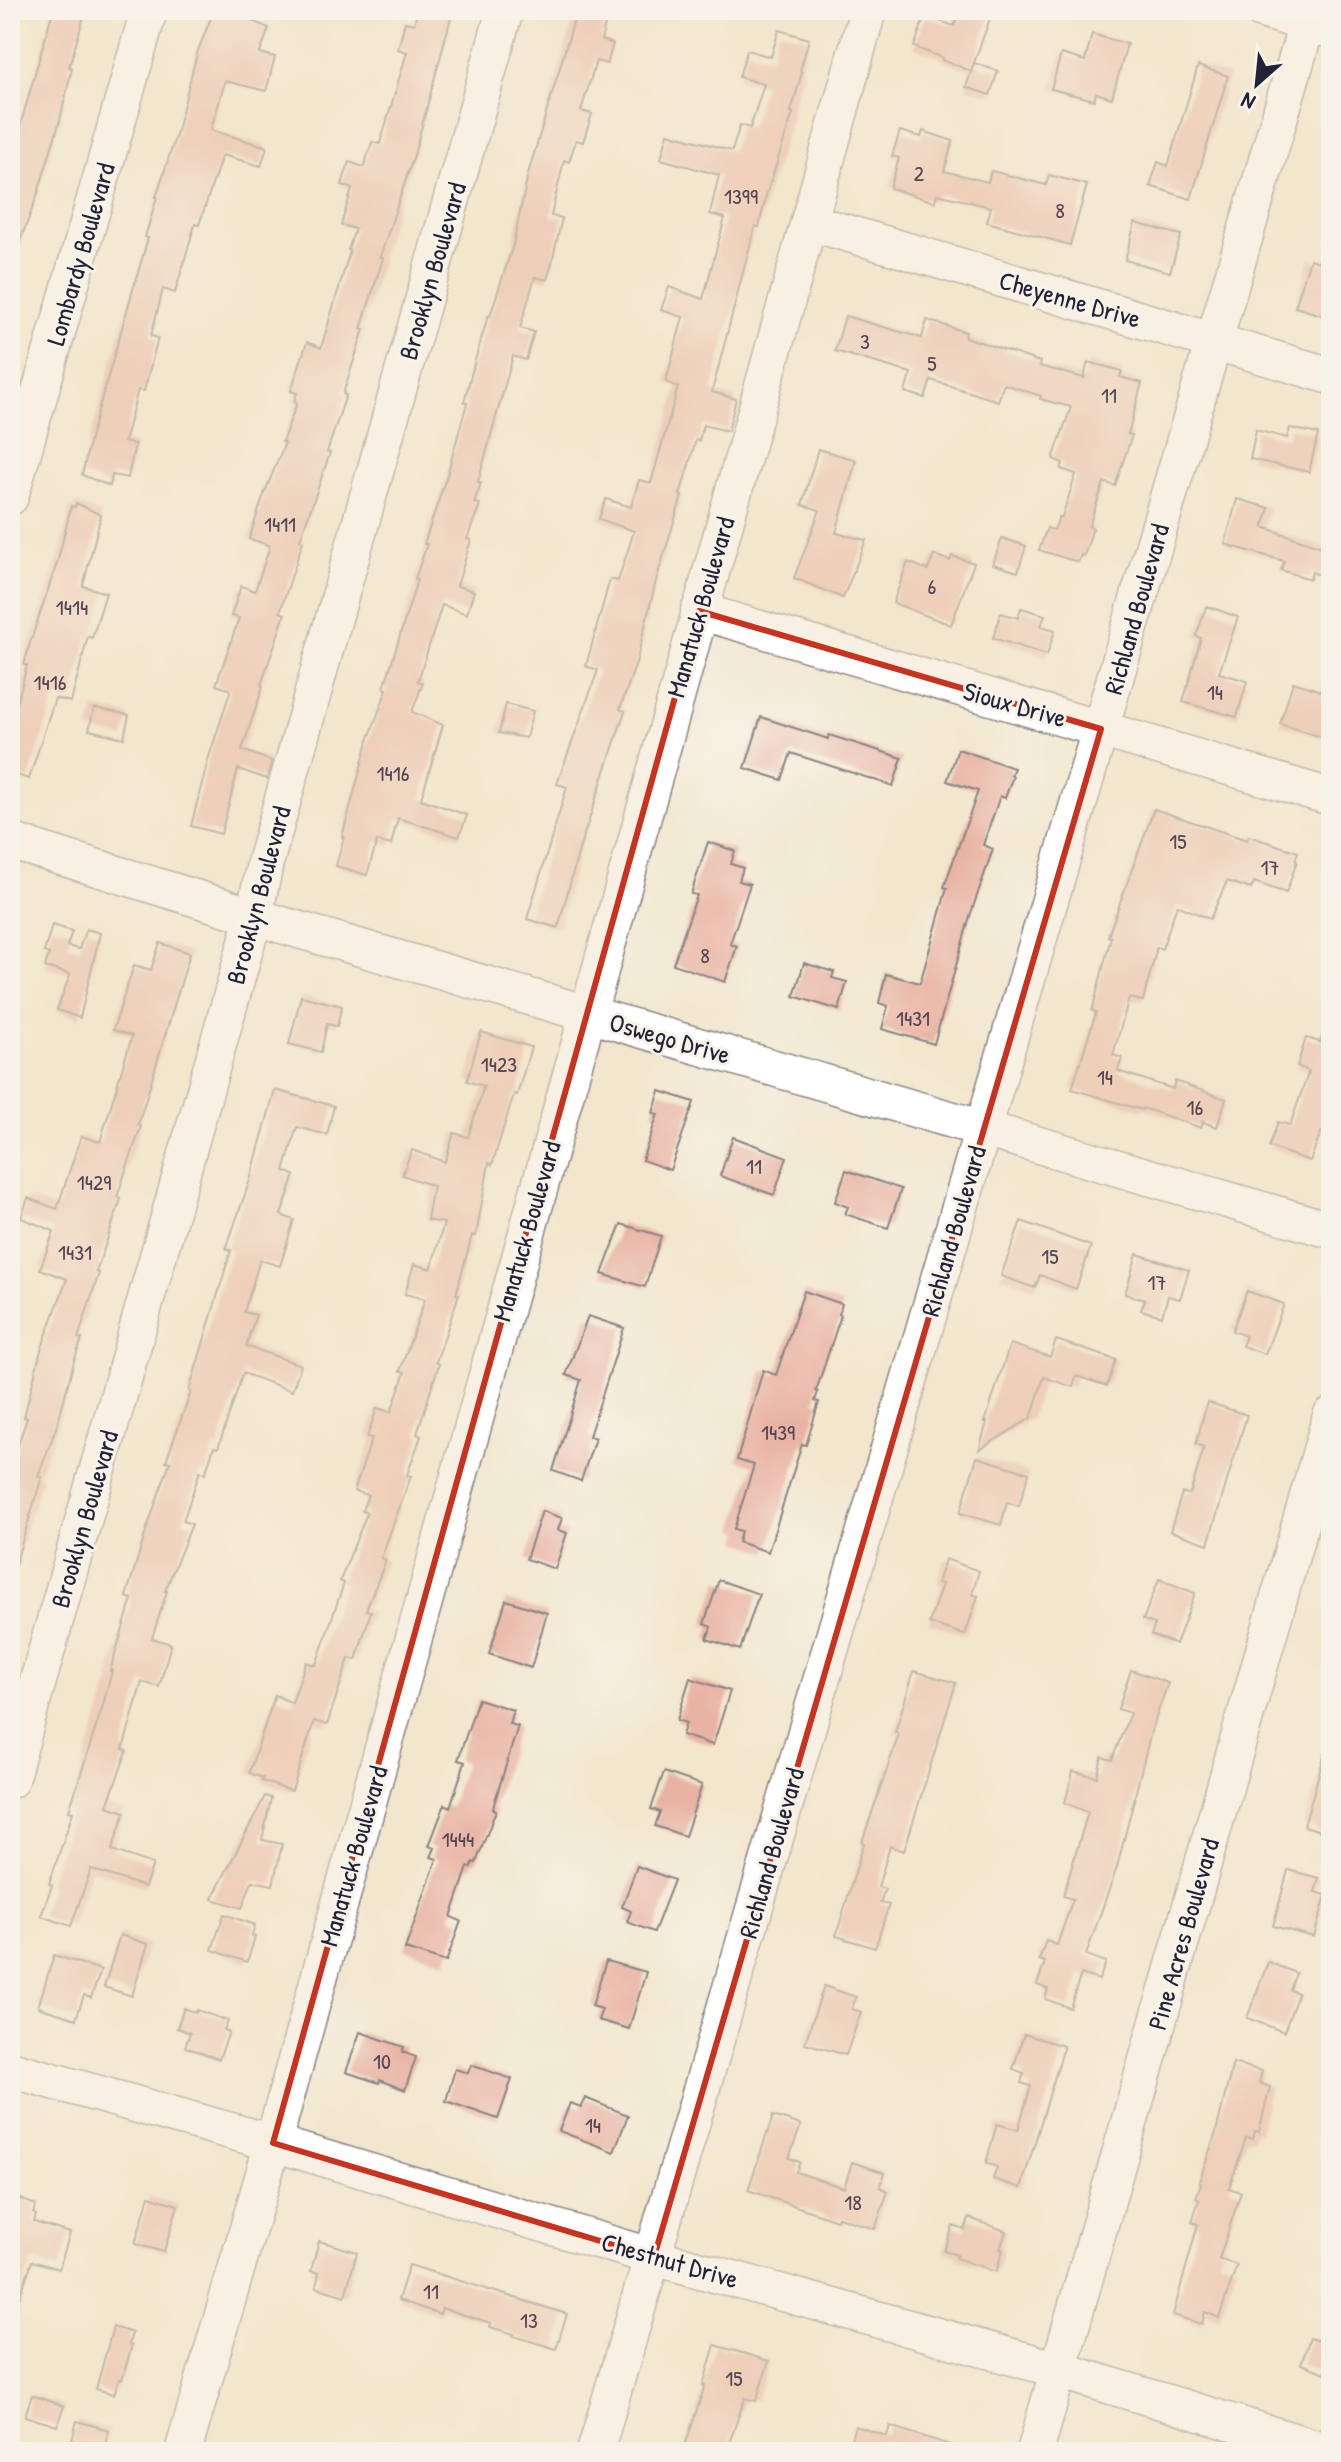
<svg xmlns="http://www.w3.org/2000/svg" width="1341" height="2462" font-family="'Patrick Hand',sans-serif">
	<rect width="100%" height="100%" fill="#f7f3e8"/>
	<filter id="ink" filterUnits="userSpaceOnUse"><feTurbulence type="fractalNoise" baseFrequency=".0125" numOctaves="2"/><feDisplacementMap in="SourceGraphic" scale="16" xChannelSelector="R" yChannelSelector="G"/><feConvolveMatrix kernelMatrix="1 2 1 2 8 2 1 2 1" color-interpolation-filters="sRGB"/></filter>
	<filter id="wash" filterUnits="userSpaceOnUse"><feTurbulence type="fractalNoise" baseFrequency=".006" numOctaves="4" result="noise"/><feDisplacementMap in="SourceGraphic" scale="32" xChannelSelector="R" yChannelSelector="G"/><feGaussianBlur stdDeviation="1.8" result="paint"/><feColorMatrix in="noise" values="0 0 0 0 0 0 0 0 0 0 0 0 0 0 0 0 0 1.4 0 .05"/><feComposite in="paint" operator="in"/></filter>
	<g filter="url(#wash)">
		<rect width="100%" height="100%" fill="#f2e6cc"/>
		<g id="blocks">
			<path fill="#e9b3a3" d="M53 10H86L69 67 72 68 60 120 38 193 12 263 10 262V120L21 123Z
				M214 10H225L269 28 260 53 275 57 266 91 225 81 211 130 267 147 261 166 222 155 199 225 195 224 175 293 163 289 151 336 158 338 144 391 138 390 124 442 135 444 128 478 112 475 110 486 82 475 91 435 148 238 145 237 157 197H156L176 135 197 53Z
				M418 10H453L414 155 380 257 383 258 361 329H364L343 394 346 395 327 452 330 453 300 540 303 541 280 612 285 614 261 685 263 686 242 750 272 761 267 779 238 769 221 834 191 826 208 760 230 692 229 689 216 685 239 618 231 616 241 586 255 591 269 549V545L249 539 264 494 285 443 282 442 297 403 294 402 297 393 291 391 307 342 321 348 350 251 348 250 355 229 341 225 352 189 342 185 349 162 364 167 372 142 380 144 407 52 398 49 405 22 414 24Z
				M577 10H609L601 40 613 44 607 64 596 61 581 111 592 114 583 142 576 140 569 162 564 160 551 216 562 218 551 267 547 280 535 277 520 328 534 332 526 360 513 356 478 482 481 483 474 503 480 504 467 539 471 540 457 586 474 591 467 614 442 605 418 681 423 683 412 712 443 725 421 799 467 815 459 837 398 818 391 845 377 841 367 875 336 866 344 837H342L368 741 387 689 384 688 417 580 415 579 427 544H424L447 475 467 403 464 402 474 364 488 316H490L513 245 528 174Z
				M960 10H993L971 71 942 60 943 58 914 47 925 16 954 26Z
				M779 30 809 39 800 71 802 72 791 112 793 113 766 196 759 227 755 226 712 392 736 399 728 431 703 425 699 441 696 440 680 495 682 496 657 577 636 663 620 709 625 711 579 850 558 928 527 919 567 787 557 784 598 670 586 666 610 579 618 581 634 531 599 519 606 499 631 507 639 480 651 483 678 387 666 382 683 317 661 310 669 287 703 299 725 218 710 214 719 175 661 159 668 133 732 151 740 125 750 128 764 84 739 77 747 50 771 57Z
				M1092 34 1127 44 1112 98 1096 93 1094 100 1051 89 1061 54 1085 61Z
				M974 63 998 71 990 95 966 87Z
				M1198 66 1228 76 1191 199 1150 186 1158 162 1168 166Z
				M900 131 921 137 923 131 953 141 944 171 988 182 991 171 1046 185 1049 175 1087 185 1070 245 987 222 991 207 937 194 935 202 890 188 899 158 892 156Z
				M1135 223 1181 235 1170 272 1125 260Z
				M1310 259 1331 266V318L1295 307Z
				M845 316 922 338 927 320 966 332 965 337 1040 362 1039 366 1084 378 1088 362 1122 371 1120 377 1142 383 1128 434 1132 435 1115 486 1104 482 1089 526 1093 528 1084 556 1081 555 1078 562 1039 550 1047 528 1054 530 1059 517H1062L1076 474 1061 469 1063 463 1053 459 1071 407 1040 399 1041 396 1004 384 998 401 931 380 925 398 905 392 911 373 835 351Z
				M1290 428 1318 434 1309 472 1250 459 1256 430 1287 438Z
				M818 449 856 460 836 533 866 540 843 598 794 578 820 510 802 505Z
				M1237 499 1269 508 1263 527 1331 550V580L1312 572 1310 579 1281 570 1284 561 1225 544Z
				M76 503 101 515 83 586 106 593 92 638 88 636 71 702 55 698 29 779 10 773V730L27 665H24L30 643 58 560 71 506 75 507Z
				M1002 538 1026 546 1018 572 993 564Z
				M934 555 950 561 952 556 974 563 951 625 893 603 908 562 928 570Z
				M1207 606 1238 617 1219 673 1247 681 1237 717 1183 702 1201 638 1196 636Z
				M1021 608 1045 615 1041 626 1055 630 1047 655 993 638 1001 613 1018 618Z
				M1293 682 1331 694V740L1280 724Z
				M506 704 533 711 526 738 499 733Z
				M94 708 129 715 124 738 89 730Z
				M761 717 828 739 829 735 902 758 893 786 791 753 782 780 745 768Z
				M958 749 1014 768 1011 775 1013 776 1005 798 1000 796 983 845 993 849 970 916 934 1044 882 1029 888 1006 879 1003 886 974 920 983 947 888 944 887 978 791 947 781Z
				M1154 809 1247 840 1249 836 1298 852 1295 860 1297 861 1286 893 1254 882 1251 889 1227 881 1210 919 1177 905 1162 949 1157 947 1143 1001 1129 998 1113 1055 1122 1058 1118 1071 1173 1089 1175 1081 1226 1099 1217 1127 1203 1122 1201 1128 1143 1108 1142 1110 1072 1089 1096 1012 1092 1011 1111 937 1108 936Z
				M708 842 735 851 731 864 743 868 739 881 750 884 730 944 737 946 725 982 673 964 697 895 691 894Z
				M52 925 72 931 67 946 79 949 86 929 100 933 80 1018 57 1010 70 974 45 967 49 954 44 952Z
				M160 943 190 953 138 1125 141 1126 117 1197 121 1199 96 1272 99 1273 78 1338 82 1339 74 1361 57 1426 38 1476 42 1477 15 1565 10 1564V1469L27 1418 24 1417 41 1350 67 1279 40 1269 54 1231 21 1218 28 1198 57 1209 81 1136 100 1142 132 1036 113 1030 134 965 151 970Z
				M804 963 834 972 832 978 847 982 839 1010 794 996Z
				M301 996 342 1006 337 1026 327 1024 321 1052 289 1044Z
				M1328 1019H1331V1136L1321 1132 1310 1161 1269 1147 1278 1122 1290 1125 1309 1071 1297 1066 1306 1038 1320 1042Z
				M481 1032 531 1047 517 1095 514 1094 492 1165 489 1163 476 1236 472 1235 456 1294H459L436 1362 439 1364 417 1434 421 1436 407 1475 411 1476 381 1558 386 1560 366 1610 371 1611 356 1660 349 1658 327 1725 314 1721 292 1791 261 1781 263 1778 249 1773 275 1695 292 1703 306 1662 316 1665 344 1583 340 1581 367 1513 362 1511 368 1495 354 1491 372 1438 367 1437 377 1408 391 1412 405 1372 400 1371 425 1299 405 1294 414 1264 431 1269 444 1223 427 1220 433 1186 402 1175 412 1150 445 1162 454 1133 468 1137 484 1086 467 1081Z
				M275 1090 334 1106 327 1135 297 1127 284 1171 295 1175 281 1215 294 1220 280 1266 260 1260 244 1312 256 1315 246 1346 301 1365 292 1391 243 1373 218 1448 214 1447 205 1474 200 1471 183 1521 192 1524 165 1591H167L152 1638 171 1644 159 1687 142 1682 123 1749 127 1751 107 1806 125 1812 112 1850 153 1864 145 1887 91 1869 71 1926 41 1916 52 1885 49 1884 73 1812 69 1811 103 1705 112 1671H110L132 1599 126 1597 147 1528 170 1462 166 1461 191 1392 189 1391 231 1250 226 1249 251 1177Z
				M660 1091 694 1102 670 1170 642 1160 658 1114 653 1113Z
				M733 1137 787 1157 774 1195 720 1176Z
				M846 1170 901 1189 888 1228 845 1214 848 1207 835 1202Z
				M1021 1221 1091 1246 1076 1289 1040 1275 1035 1288 1001 1276Z
				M621 1224 661 1236 645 1287 602 1274Z
				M1137 1254 1189 1270 1180 1299 1168 1296 1162 1316 1141 1310 1145 1300 1125 1294Z
				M804 1291 842 1304 839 1314 841 1315 816 1391 818 1392 815 1401 819 1402 806 1445 802 1444 768 1552 738 1542 741 1531 734 1529 754 1465 737 1460 763 1370 776 1375Z
				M1247 1291 1284 1304 1265 1354 1242 1346 1246 1336 1232 1331Z
				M588 1316 624 1328 589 1436 595 1438 581 1481 553 1471 581 1380 566 1375Z
				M1056 1340 1116 1360 1107 1386 1076 1376 1073 1387 1044 1377 1031 1418 979 1450 987 1422H985L1010 1344 1050 1357Z
				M1207 1402 1247 1415 1208 1544 1170 1531 1182 1493 1190 1494 1204 1447 1196 1444Z
				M977 1457 1029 1473 1019 1506 1007 1502 1001 1525 960 1513Z
				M542 1511 562 1518 558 1530 567 1533 555 1569 526 1559Z
				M945 1559 979 1571 972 1594 978 1596 965 1635 929 1623 942 1584 937 1583Z
				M1159 1579 1195 1593 1176 1644 1151 1635 1155 1624 1143 1620Z
				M719 1580 759 1594 740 1650 707 1639 711 1627 704 1624Z
				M506 1600 547 1613 531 1668 489 1654Z
				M1131 1670 1168 1683 1151 1732 1117 1867 1086 1955 1106 1962 1099 1980 1081 1974 1070 2008 1045 1999 1048 1989 1037 1985 1045 1962 1039 1960 1046 1941 1057 1945 1073 1899 1063 1896 1088 1812 1065 1803 1073 1771 1097 1777 1102 1757 1112 1760 1130 1713 1118 1709Z
				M914 1671 956 1683 904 1851 890 1846 878 1887 885 1889 880 1903 889 1905 875 1948 836 1936 864 1843 862 1842 899 1734 895 1732Z
				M690 1678 730 1691 713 1745 682 1735 686 1723 677 1720Z
				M478 1699 513 1710 509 1724 518 1726 494 1804 493 1809 496 1810 476 1863 473 1862 471 1868 468 1867 451 1917 461 1921 446 1962 405 1949 437 1859 431 1857 435 1848 429 1846 445 1804 450 1807 465 1762 458 1760Z
				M1325 1753 1331 1754V1834L1304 1826Z
				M664 1772 702 1785 685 1836 655 1826 660 1812 651 1809Z
				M265 1796 271 1798 262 1840 282 1844 273 1885 252 1881 242 1908 212 1899Z
				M637 1866 674 1880 654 1932 627 1922 631 1911 622 1907Z
				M1288 1870 1319 1878 1315 1892 1326 1895 1314 1937 1273 1926Z
				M224 1914 255 1925 252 1936 255 1937 247 1962 212 1950Z
				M120 1935 148 1944 132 1996 104 1987Z
				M54 1955 101 1970 91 1998 84 1995 76 2019 38 2007Z
				M606 1961 646 1972 629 2029 598 2020 602 2009 592 2006Z
				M1268 1962 1296 1973 1290 1990 1298 1993 1284 2032 1247 2018Z
				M824 1986 856 1997 852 2009 861 2012 846 2055 805 2043Z
				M184 2008 196 2013 197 2010 228 2021 224 2030 229 2032 219 2059 185 2047 190 2033 177 2028Z
				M360 2032 404 2047 402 2052 416 2057 405 2090 380 2080 379 2083 346 2072Z
				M1024 2034 1063 2046V2050L1021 2188 993 2179 997 2167 986 2163 997 2124 1018 2130 1031 2086 1021 2083 1024 2073 1013 2069Z
				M1233 2063 1262 2071 1259 2083 1270 2087 1259 2132 1255 2131 1253 2139 1246 2138 1229 2188 1241 2192 1219 2259 1237 2265 1219 2318 1205 2312 1202 2324 1173 2315 1198 2224 1192 2222 1199 2200 1196 2198 1201 2183 1199 2182 1216 2132Z
				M471 2065 512 2079 498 2119 446 2101 455 2069 468 2073Z
				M585 2098 628 2115 614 2152 559 2131 570 2103 581 2107Z
				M773 2116 801 2125 789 2158 800 2162 796 2172 844 2188 852 2162 885 2173 880 2187 888 2191 875 2229 838 2217 837 2220 748 2190Z
				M10 2195 36 2205 33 2213 36 2215 34 2222 70 2233 59 2269 32 2261 14 2314 10 2313Z
				M149 2196 178 2205 164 2252 135 2244Z
				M969 2218 1006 2231 1000 2249 1003 2250 996 2272 956 2258 957 2255 944 2251 953 2226 965 2230Z
				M319 2241 357 2252 345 2296 316 2287 319 2273 311 2271Z
				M409 2265 567 2314 556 2349 513 2336 514 2334 490 2327 491 2323 442 2308 440 2314 398 2300Z
				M113 2327 132 2333 129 2344 132 2345 122 2380 119 2379 114 2394 96 2389Z
				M1310 2338 1331 2345V2375L1301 2364Z
				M715 2345 769 2361 756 2401 745 2398 726 2452H683L705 2385H703Z
				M32 2395 64 2406 57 2426 25 2416Z
				M77 2421 109 2430 103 2452H69Z
				M855 2426 887 2436 890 2426 956 2447 955 2452H847Z"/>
		</g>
	</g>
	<g filter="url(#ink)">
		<use href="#blocks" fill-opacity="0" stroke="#8a8484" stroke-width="2"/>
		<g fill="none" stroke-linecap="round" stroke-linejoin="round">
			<defs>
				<path id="minor" d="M1262 10 1330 30
					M809 222 1331 376
					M10 497 149 10
					M699 611 1331 797
					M10 841 282 925 1331 1230
					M10 1780 254 917 265 863 505 10
					M10 2069 273 2143 654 2257 1059 2370 1329 2452
					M183 2452 273 2143 868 10
					M595 2452 1311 10
					M1035 2452 1331 1416"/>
			</defs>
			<use href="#minor" stroke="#8a8484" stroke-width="39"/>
			<use href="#minor" stroke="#fff" stroke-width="36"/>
		</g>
	</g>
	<path d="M0 0H1341V2462H0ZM699 611 1101 729 654 2257 273 2143Z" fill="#f2e6cc" fill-opacity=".55" fill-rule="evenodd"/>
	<path fill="none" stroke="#c8321e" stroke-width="6" stroke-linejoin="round" d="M699 611 1101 729 654 2257 273 2143Z"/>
	<g text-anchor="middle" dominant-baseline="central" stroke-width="6" stroke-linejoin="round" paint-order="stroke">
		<g font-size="22" fill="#544655">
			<text x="919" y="173">2</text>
			<text x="741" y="196">1399</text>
			<text x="1060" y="210">8</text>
			<text x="865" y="341">3</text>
			<text x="932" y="363">5</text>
			<text x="1109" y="395">11</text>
			<text x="280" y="524">1411</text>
			<text x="932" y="586">6</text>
			<text x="72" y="607">1414</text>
			<text x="50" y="682">1416</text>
			<text x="1215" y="692">14</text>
			<text x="393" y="773">1416</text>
			<text x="1178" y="841">15</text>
			<text x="1270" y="867">17</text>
			<text x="705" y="955">8</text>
			<text x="913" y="1018">1431</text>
			<text x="499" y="1064">1423</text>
			<text x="1105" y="1077">14</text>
			<text x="1195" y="1107">16</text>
			<text x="754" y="1166">11</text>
			<text x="94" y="1182">1429</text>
			<text x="75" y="1252">1431</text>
			<text x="1050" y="1256">15</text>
			<text x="1157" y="1282">17</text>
			<text x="778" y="1432">1439</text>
			<text x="458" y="1839">1444</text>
			<text x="382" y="2061">10</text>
			<text x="593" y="2125">14</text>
			<text x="853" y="2202">18</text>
			<text x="431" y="2291">11</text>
			<text x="529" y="2320">13</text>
			<text x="734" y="2378">15</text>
		</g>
		<g font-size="26" fill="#22223b" stroke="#f7f3e8">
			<text transform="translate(80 254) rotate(-74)">Lombardy Boulevard</text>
			<text transform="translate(432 271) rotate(-74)">Brooklyn Boulevard</text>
			<text transform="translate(1070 299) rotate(16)">Cheyenne Drive</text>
			<text transform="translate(700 607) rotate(-74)">Manatuck Boulevard</text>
			<text transform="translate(1136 609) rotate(-74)">Richland Boulevard</text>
			<text transform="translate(1015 704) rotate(16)">Sioux Drive</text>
			<text transform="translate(258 895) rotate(-75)">Brooklyn Boulevard</text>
			<text transform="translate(670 1038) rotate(16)">Oswego Drive</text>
			<text transform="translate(526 1231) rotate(-74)">Manatuck Boulevard</text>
			<text transform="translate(953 1231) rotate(-74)">Richland Boulevard</text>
			<text transform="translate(84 1519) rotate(-74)">Brooklyn Boulevard</text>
			<text transform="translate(771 1853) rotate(-74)">Richland Boulevard</text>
			<text transform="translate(353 1856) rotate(-74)">Manatuck Boulevard</text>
			<text transform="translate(1183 1934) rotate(-74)">Pine Acres Boulevard</text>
			<text transform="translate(670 2260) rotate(16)">Chestnut Drive</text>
		</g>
	</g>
	<rect width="1341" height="2462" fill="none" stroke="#f7f3e8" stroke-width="40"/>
	<g transform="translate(1257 84) rotate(207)" stroke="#f7f3e8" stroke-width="6" paint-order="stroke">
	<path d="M0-6L14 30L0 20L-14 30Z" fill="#22223b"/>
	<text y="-12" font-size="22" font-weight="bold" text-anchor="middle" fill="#22223b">N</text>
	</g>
</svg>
